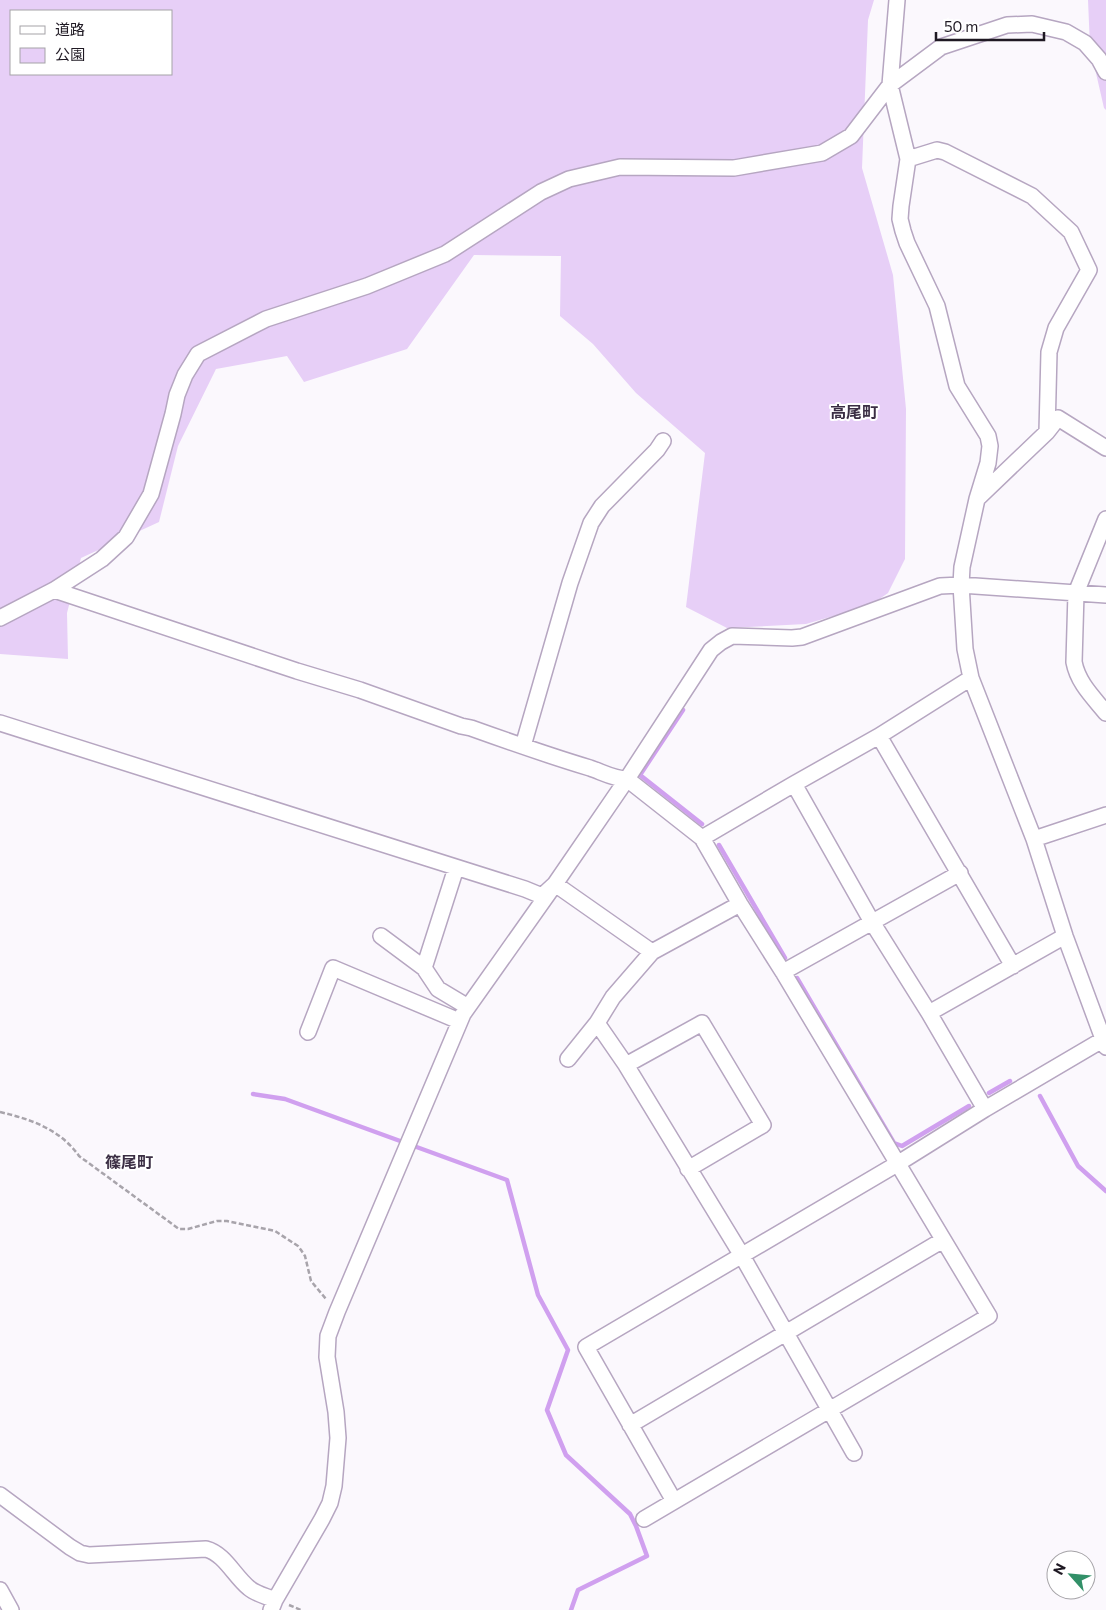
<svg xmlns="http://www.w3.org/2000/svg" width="1106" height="1610" font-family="Commissioner,'Noto Sans JP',sans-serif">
	<rect width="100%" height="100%" fill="#fbf8fd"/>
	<path fill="#e7cff7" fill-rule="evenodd" d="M0 0H874L868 20 862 168 893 275 906 409 905 559 888 593 871 605 806 624 727 628 686 607 705 453 636 393 593 344 560 316 561 256 474 255 407 349 304 382 287 356 216 369 178 446 159 522 81 558 67 613 68 659 0 654ZM11 11H171V74H11Z
		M1088 0H1106V110L1104 108 1090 47Z"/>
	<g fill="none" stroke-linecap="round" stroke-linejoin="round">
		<path stroke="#d0a0ef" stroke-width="4.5" d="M683 710 640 775 702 824
			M719 845 785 958
			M797 978 894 1143 902 1146 969 1106
			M989 1093 1010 1081
			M253 1094 285 1099 507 1180 538 1295 568 1350 547 1410 566 1455 630 1514 636 1526 647 1556 578 1590 571 1610
			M1040 1096 1078 1166 1106 1191"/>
		<defs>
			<path id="minor" d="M897 0 890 85 908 159 901 206 900 219 903 231 907 243 937 306 957 386 988 436 990 446 988 463 977 499 962 567 961 585 965 649 971 678 1034 839 1065 936 1106 1047
				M908 159 937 150 945 152 1032 196 1071 232 1089 270 1056 328 1049 352 1047 432
				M978 498 1047 432 1058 418 1106 448
				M1106 519 1076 593 1074 662C1078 683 1093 697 1106 713
				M54 590 297 671 360 690 461 726 471 728C510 742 550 756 590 768 602 772 614 779 627 779L702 838 740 904 783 972 989 1316 644 1519
				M0 618 54 590 102 559 126 537 151 494 173 414 177 395 185 375 198 354 266 319 367 286 445 254 541 192 569 179 620 167 734 168 822 153 851 136 890 85 941 47 1007 25 1032 24 1066 32 1085 43 1099 59 1106 72
				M0 723 525 889 542 896 555 884 652 952 740 904
				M879 736 1013 966
				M523 746 570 583 591 523 602 506 657 450 663 441
				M794 784 872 922 929 1013 985 1109
				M702 838 794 784 879 736 971 678
				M1034 839 1106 815
				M456 868 424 968 438 989 468 1007
				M381 936 424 968
				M783 972 960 873
				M929 1013 1065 936
				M597 1023 626 1065 741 1254 854 1453
				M308 1032 333 968 459 1021
				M568 1059 597 1023 613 997 652 952
				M626 1065 702 1023 763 1125 688 1169
				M630 1425 943 1240
				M0 1495 70 1547 80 1553 89 1555 206 1549C225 1554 234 1576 249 1588 256 1594 266 1596 275 1600
				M674 1501 586 1347 897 1164 985 1109 1104 1039
				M0 1590 11 1610
				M271 1610 275 1600 322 1519 330 1503 334 1486 338 1438 336 1412 327 1357 328 1336 337 1312 463 1014 555 884 627 779 711 650 721 642 732 636 792 638 802 637 940 586 961 585 1106 595"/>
		</defs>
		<use href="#minor" stroke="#b6a6c1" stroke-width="18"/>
		<path stroke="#a8a4ab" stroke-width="2.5" stroke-dasharray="5 2.5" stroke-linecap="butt" d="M0 1112C30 1119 60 1129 79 1156L179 1229H188L217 1221H227L275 1231 298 1246 301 1250 305 1256 311 1281 326 1299
			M289 1605 301 1610"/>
		<use href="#minor" stroke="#fff" stroke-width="15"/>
	</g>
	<g text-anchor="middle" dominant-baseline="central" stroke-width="4" stroke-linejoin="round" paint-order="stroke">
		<g font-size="16" font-weight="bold" fill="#3b2e44" stroke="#fff">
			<text x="854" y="411">高尾町</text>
			<text x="129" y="1161">篠尾町</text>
		</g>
	</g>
	<rect x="10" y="10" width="162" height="65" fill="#ffffff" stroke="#a5a3a7"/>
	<rect x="20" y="26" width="25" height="8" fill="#ffffff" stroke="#a5a3a7"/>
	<text x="55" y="35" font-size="15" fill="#1f1923">道路</text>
	<rect x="20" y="48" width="25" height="15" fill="#e7cff7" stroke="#a5a3a7"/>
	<text x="55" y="60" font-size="15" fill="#1f1923">公園</text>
	<g transform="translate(1071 1575) rotate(297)"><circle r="24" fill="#ffffff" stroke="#a5a3a7"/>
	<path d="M0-4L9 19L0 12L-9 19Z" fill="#329068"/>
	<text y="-8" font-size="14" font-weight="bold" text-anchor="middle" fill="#1f1923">N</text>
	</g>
	<path d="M936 32v8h108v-8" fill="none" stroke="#1f1923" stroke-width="2.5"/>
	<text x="944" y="32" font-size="15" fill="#1f1923" stroke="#ffffff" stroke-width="4" paint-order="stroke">50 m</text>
</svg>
